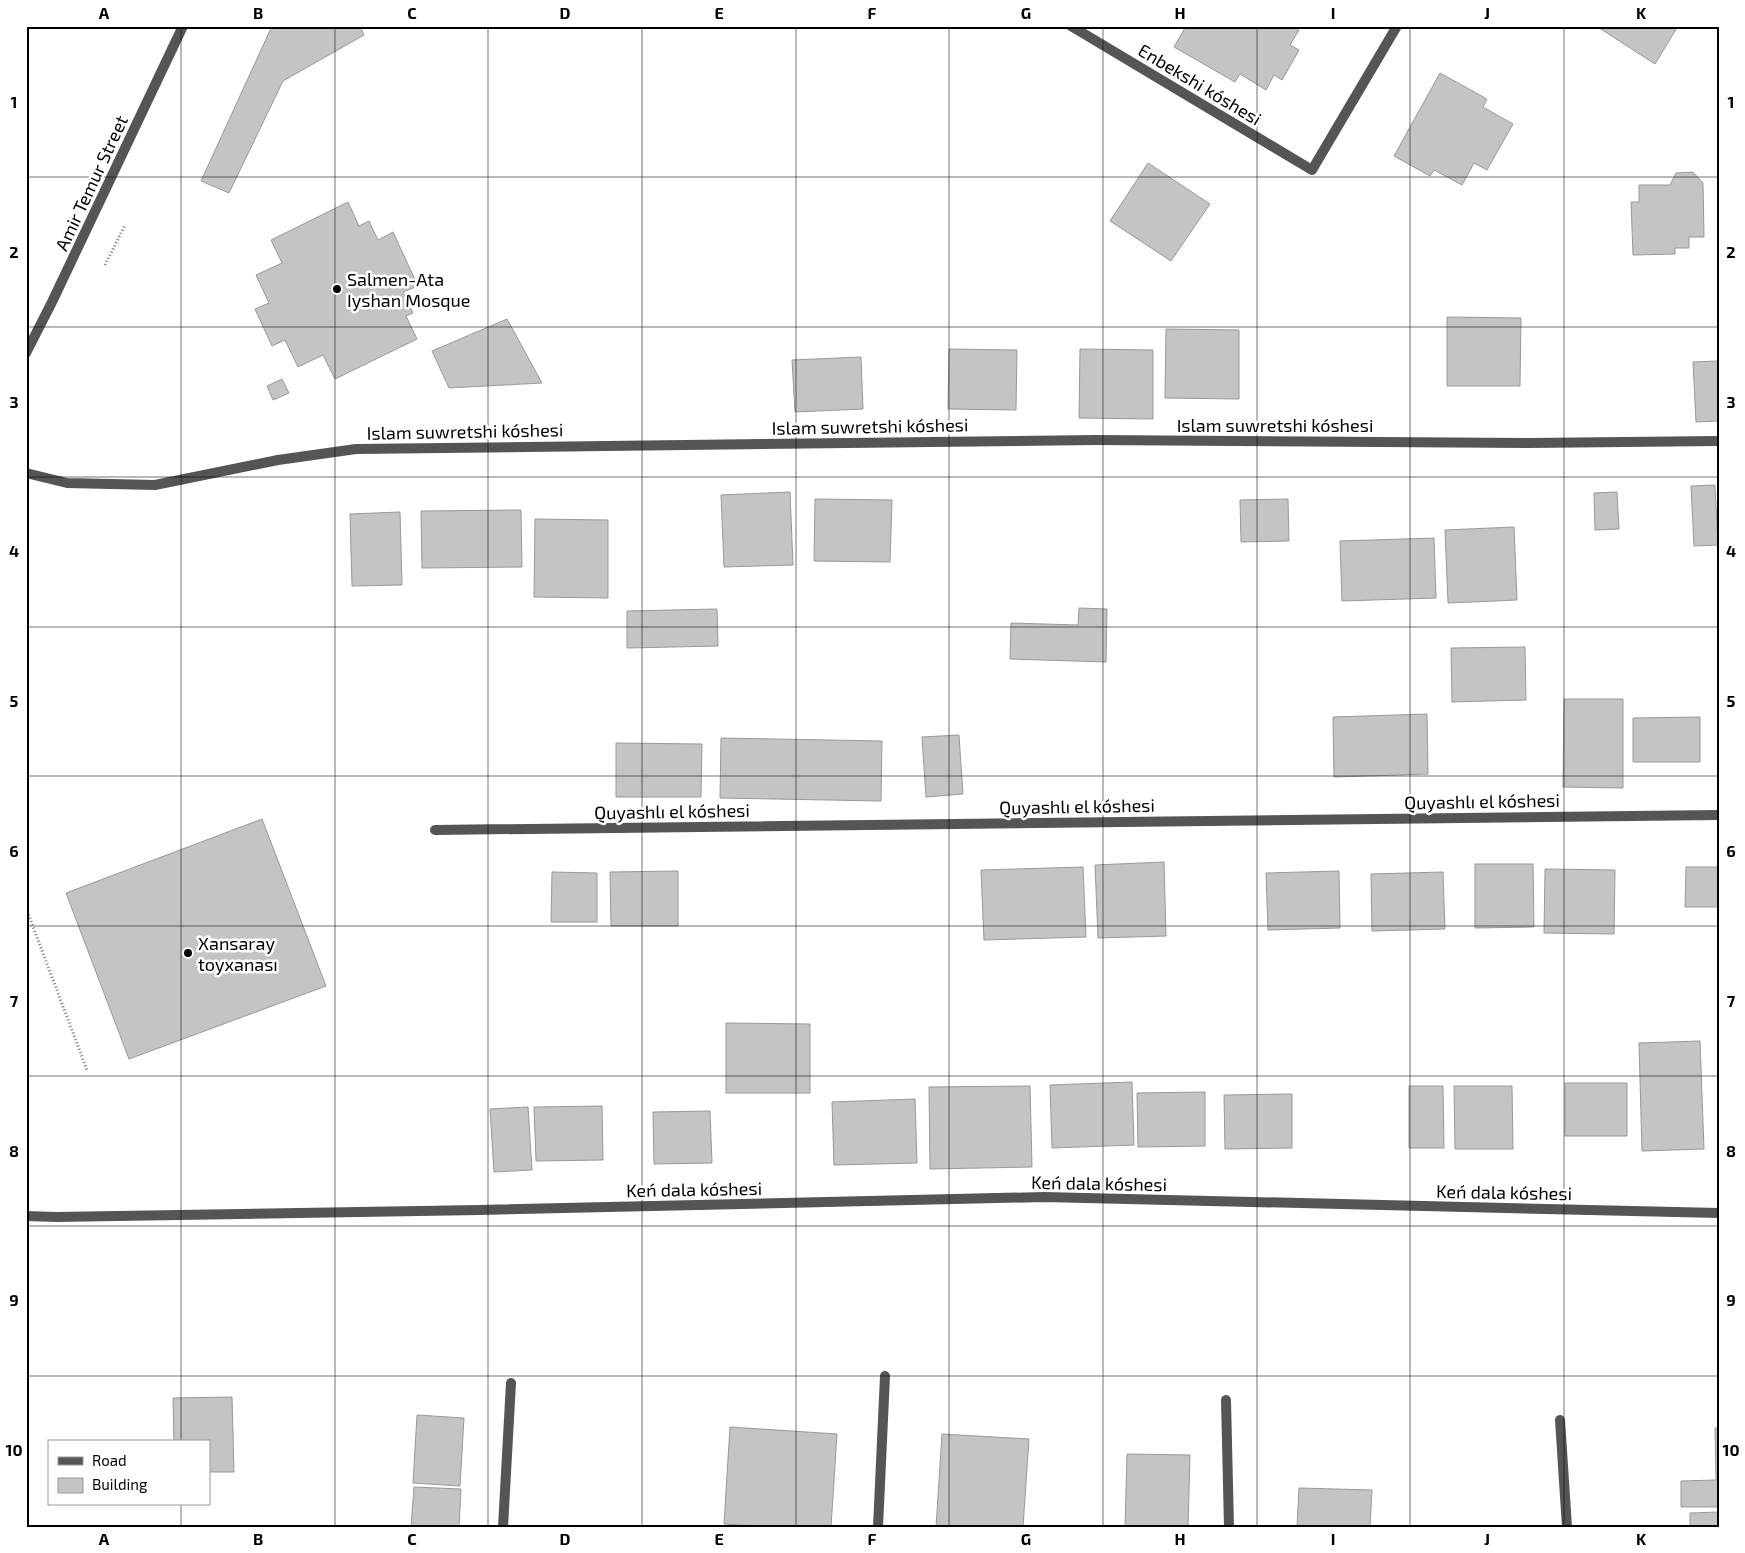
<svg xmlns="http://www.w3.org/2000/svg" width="1745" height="1553" font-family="'Exo 2',sans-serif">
	<rect width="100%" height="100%" fill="#fff"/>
	<path fill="#c4c4c4" stroke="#999" d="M272 26H360L364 35 283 81 229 193 201 181Z
		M1186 26H1292L1299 30 1290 45 1299 50 1282 80 1274 75 1266 90 1240 74 1235 82 1174 47Z
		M1596 26H1678L1655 64Z
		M1440 73 1487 99 1483 107 1513 124 1487 170 1474 163 1462 185 1434 170 1430 176 1394 156Z
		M1148 163 1210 204 1171 261 1110 221Z
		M1693 172 1703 183 1704 237H1689V248H1675V254L1633 255 1631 202H1639V185H1670L1676 173Z
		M348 202 359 226 369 221 378 240 393 232 418 286 403 292 413 313 406 316 417 339 335 379 323 355 298 367 285 340 272 346 255 309 269 303 256 275 282 263 271 240Z
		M1447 317 1521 318 1520 386H1447Z
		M507 319 542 383 449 388 432 351Z
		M1166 329 1239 330V399L1165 398Z
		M949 349 1017 350 1016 410 948 409Z
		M1080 349 1153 350V419L1079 418Z
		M861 357 863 409 795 412 792 360Z
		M1718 361 1719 421 1696 422 1693 362Z
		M282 379 289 393 273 400 267 386Z
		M1715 485 1718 545 1694 546 1691 486Z
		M790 492 793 565 724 567 721 495Z
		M1617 492 1619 529 1595 530 1594 493Z
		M815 499 892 500 890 562 814 561Z
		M1288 499 1289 541 1241 542 1240 500Z
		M521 510 522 567 422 568 421 511Z
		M400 512 402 585 352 586 350 514Z
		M535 519 608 520V598L534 597Z
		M1514 527 1517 600 1448 603 1445 530Z
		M1434 538 1436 598 1342 601 1340 541Z
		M1079 608 1107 609 1106 662 1010 659 1011 623 1078 625Z
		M717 609 718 646 627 648V611Z
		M1525 647 1526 700 1452 702 1451 648Z
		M1564 699H1623V788L1563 787Z
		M1427 714 1428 774 1334 777 1333 717Z
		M1700 717V762H1633V718Z
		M959 735 963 794 926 797 922 737Z
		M721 738 882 741 881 801 720 798Z
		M616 743 702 744 701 797H616Z
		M262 819 326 986 129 1059 66 893Z
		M1164 862 1166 936 1098 938 1095 865Z
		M1475 864H1533L1534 927 1475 928Z
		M1083 867 1086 937 984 940 981 870Z
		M1686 867H1719V907H1685Z
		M1545 869 1615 870 1614 934 1544 933Z
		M678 871V926H611L610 872Z
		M1339 871 1340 928 1268 930 1266 873Z
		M552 872 597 873V922H551Z
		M1443 872 1445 929 1372 931 1371 874Z
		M726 1023 810 1024V1093H726Z
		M1700 1041 1704 1149 1642 1151 1639 1043Z
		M1132 1082 1134 1145 1052 1148 1050 1085Z
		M1565 1083H1627V1136H1565Z
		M1030 1086 1032 1167 930 1169 929 1087Z
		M1409 1086H1443L1444 1148H1409Z
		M1454 1086H1512L1513 1149H1455Z
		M1205 1092V1146L1138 1147 1137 1093Z
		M1292 1094V1148L1225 1149 1224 1095Z
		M915 1099 917 1163 834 1165 832 1102Z
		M602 1106 603 1160 536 1161 534 1107Z
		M528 1107 532 1170 494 1172 490 1109Z
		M710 1111 712 1163 654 1164 653 1112Z
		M232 1397 234 1472H209V1442H174L173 1398Z
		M417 1415 464 1418 460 1486 413 1483Z
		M730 1427 837 1434 831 1527H769L724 1524Z
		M1715 1428H1719V1507H1681V1481L1716 1480Z
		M942 1434 1029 1439 1023 1527H936Z
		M1127 1454 1190 1455 1188 1527H1125Z
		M414 1487 461 1489 459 1527H411Z
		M1299 1488 1372 1490 1370 1527H1297Z
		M1719 1512V1527H1690V1513Z"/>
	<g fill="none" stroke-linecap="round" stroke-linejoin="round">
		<path stroke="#777" stroke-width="3" stroke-dasharray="1 2.5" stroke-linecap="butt" d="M105 265 125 225
			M26 908 87 1070"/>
		<path stroke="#555" stroke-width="10" d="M1071 26 1312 170 1397 26
			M26 473 67 483 155 485 278 460 356 449 1096 440 1529 443 1719 441
			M435 830 1719 815
			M26 1216 56 1217 479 1210 1044 1197 1719 1213
			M1226 1400 1229 1527
			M1560 1420 1567 1527
			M503 1527 511 1383
			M878 1527 885 1376"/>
		<path stroke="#555" stroke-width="10" d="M26 353 52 302 183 26"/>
	</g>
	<path fill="none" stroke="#000" stroke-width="1" stroke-opacity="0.55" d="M181 26V1442M335 26V1527M488 26V1527M642 26V1527M796 26V1527M949 26V1527M1103 26V1527M1257 26V1527M1410 26V1527M1564 26V1527M26 177H1719M26 327H1719M26 477H1719M26 627H1719M26 776H1719M26 926H1719M26 1076H1719M26 1226H1719M26 1376H1719M181 1504V1527"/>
	<g fill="#000" stroke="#fff" stroke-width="2">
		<circle cx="337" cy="289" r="5"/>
		<circle cx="188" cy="953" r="5"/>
	</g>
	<g text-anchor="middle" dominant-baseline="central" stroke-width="5" stroke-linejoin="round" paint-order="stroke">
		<g font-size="18" fill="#000" stroke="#fff">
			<text transform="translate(1200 84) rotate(31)">Enbekshi kóshesi</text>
			<text transform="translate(91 183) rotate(-65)">Amir Temur Street</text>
			<text x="1275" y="425">Islam suwretshi kóshesi</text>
			<text transform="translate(870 426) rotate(-1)">Islam suwretshi kóshesi</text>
			<text transform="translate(465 431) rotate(-1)">Islam suwretshi kóshesi</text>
			<text transform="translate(1482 801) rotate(-1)">Quyashlı el kóshesi</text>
			<text transform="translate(1077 806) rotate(-1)">Quyashlı el kóshesi</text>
			<text transform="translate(672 811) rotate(-1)">Quyashlı el kóshesi</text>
			<text transform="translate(1099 1183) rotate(1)">Keń dala kóshesi</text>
			<text transform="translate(694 1189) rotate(-1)">Keń dala kóshesi</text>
			<text transform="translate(1504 1192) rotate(1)">Keń dala kóshesi</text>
		</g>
		<g font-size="18" fill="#000" stroke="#fff" text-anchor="start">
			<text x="347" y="279">Salmen-Ata<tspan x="347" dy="21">Iyshan Mosque</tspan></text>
			<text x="198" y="943">Xansaray<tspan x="198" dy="21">toyxanası</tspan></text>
		</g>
	</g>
	<rect width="1745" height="1553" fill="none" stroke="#ffffff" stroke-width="55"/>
	<rect x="48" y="1440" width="162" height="65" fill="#ffffff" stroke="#999999"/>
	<rect x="58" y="1457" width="25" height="8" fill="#555555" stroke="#999999"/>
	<text x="92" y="1466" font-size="15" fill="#000000">Road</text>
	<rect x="58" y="1478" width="25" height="15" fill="#c4c4c4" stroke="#999999"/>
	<text x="92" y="1490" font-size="15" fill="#000000">Building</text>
	<rect x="28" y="28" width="1690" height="1498" fill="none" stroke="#000" stroke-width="2"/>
	<g font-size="16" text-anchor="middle" font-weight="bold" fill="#000">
		<text x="104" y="19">A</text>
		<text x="258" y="19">B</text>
		<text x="412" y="19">C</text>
		<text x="565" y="19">D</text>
		<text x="719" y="19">E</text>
		<text x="872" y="19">F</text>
		<text x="1026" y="19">G</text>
		<text x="1180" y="19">H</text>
		<text x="1333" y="19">I</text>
		<text x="1487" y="19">J</text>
		<text x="1641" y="19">K</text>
		<text x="14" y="108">1</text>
		<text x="1731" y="108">1</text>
		<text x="14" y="258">2</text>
		<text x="1731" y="258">2</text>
		<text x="14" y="408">3</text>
		<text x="1731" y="408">3</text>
		<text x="14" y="557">4</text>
		<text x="1731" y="557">4</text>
		<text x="14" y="707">5</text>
		<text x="1731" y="707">5</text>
		<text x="14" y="857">6</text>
		<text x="1731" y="857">6</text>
		<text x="14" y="1007">7</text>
		<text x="1731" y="1007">7</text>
		<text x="14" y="1157">8</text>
		<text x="1731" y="1157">8</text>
		<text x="14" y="1306">9</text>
		<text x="1731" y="1306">9</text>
		<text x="14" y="1456">10</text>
		<text x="1731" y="1456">10</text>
		<text x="104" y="1545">A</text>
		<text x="258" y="1545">B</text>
		<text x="412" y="1545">C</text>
		<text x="565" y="1545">D</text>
		<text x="719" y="1545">E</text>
		<text x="872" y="1545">F</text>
		<text x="1026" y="1545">G</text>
		<text x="1180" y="1545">H</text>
		<text x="1333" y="1545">I</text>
		<text x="1487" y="1545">J</text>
		<text x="1641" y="1545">K</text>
	</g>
</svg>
